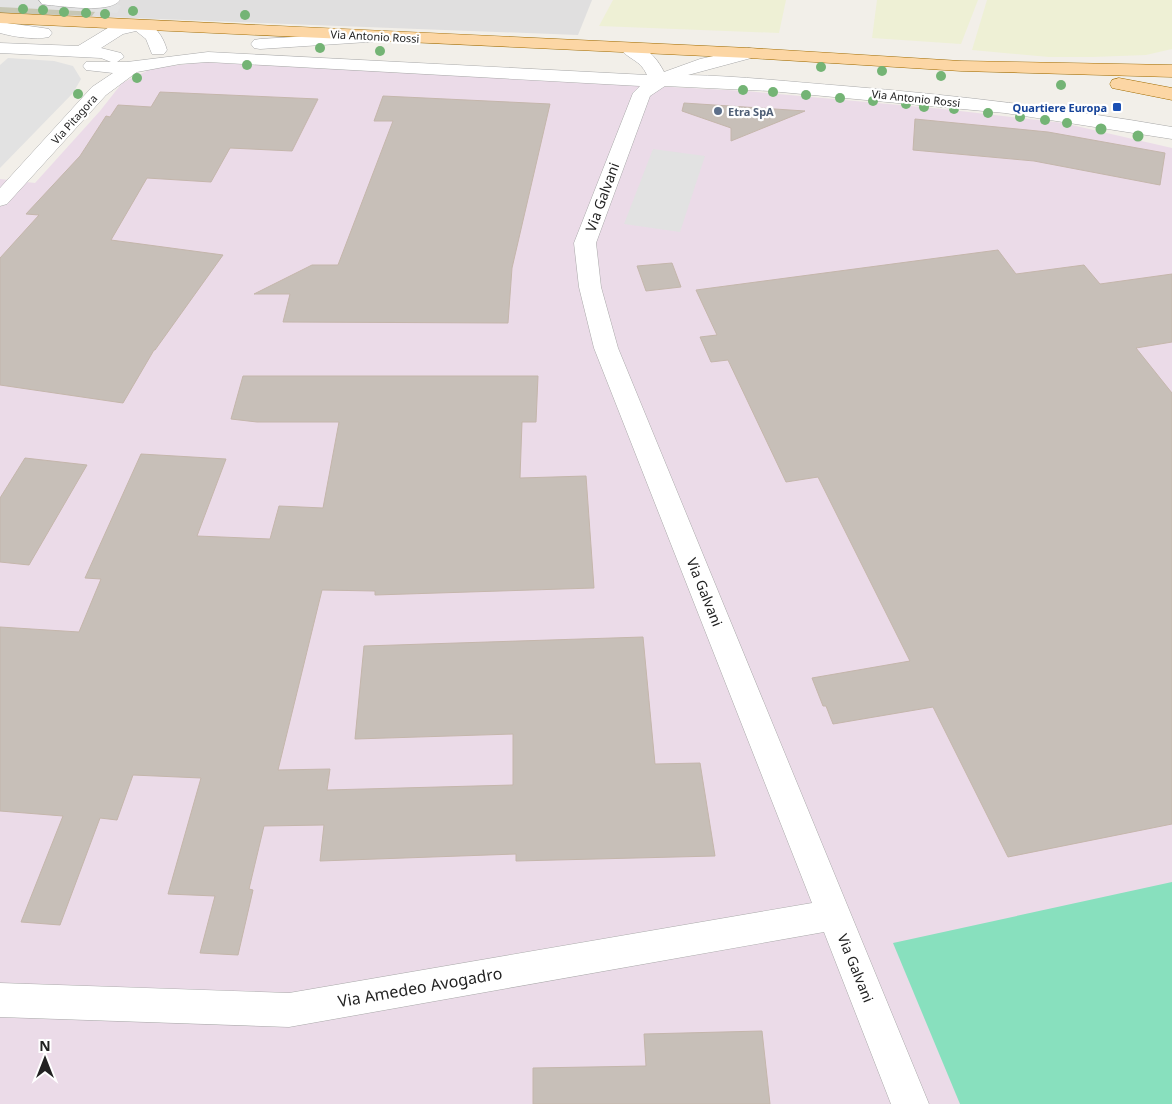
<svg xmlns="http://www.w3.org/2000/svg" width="1172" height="1104" font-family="'Noto Sans',sans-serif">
	<rect width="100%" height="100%" fill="#f2efe9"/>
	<path fill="#e0dfdf" d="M0 0H592L578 35 0 13Z"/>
	<path fill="#ebdbe8" d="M205 62 746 91 943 109 1063 123 1172 148V1104H0V179L35 183 100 111 122 83 153 68Z"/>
	<path fill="#c7c7b4" d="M0 0H104L92 16 0 13Z"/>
	<path fill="#eef0d5" d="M613 0H786L779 33 599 26Z
		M877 0H978L961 44 872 38Z
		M987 0H1172V49L1146 55 1093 57H1049L972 50Z"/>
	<path fill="#88e0be" d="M1172 882V1104H960L893 943Z"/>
	<path fill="#e2e2e2" d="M0 0H108L121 6 117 13 0 7Z
		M8 58 54 61 73 66 81 79 73 93 0 168V65Z
		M653 149 705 156 680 232 624 224Z"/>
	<path fill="#c7bfb8" stroke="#c4b6ab" d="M160 92 318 99 292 151 230 148 211 182 147 178 111 240 223 255 155 350H154L123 403 0 385V258L39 215 26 214 80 156 106 116 110 117 118 105 151 107Z
		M383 96 550 104 512 268 508 323 283 322 290 294H254L312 265H338L393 121H374Z
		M684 103 805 111 731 141V128L682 111Z
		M915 119 1048 132 1165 153 1160 185 1034 161 913 150Z
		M998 250 1016 274 1084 265 1100 284 1172 274V342L1136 348 1172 393V824L1008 857 933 707 833 724 826 706H823L812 678 910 661 818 477 786 482 728 360 711 362 700 337 717 335 696 290Z
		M672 263 681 287 646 291 637 266Z
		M243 376H538L536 422H522L520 478 586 476 594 588 375 595V591L322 590 278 770 330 769 327 790 513 785V734L355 739 364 646 643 637 655 764 700 763 715 856 516 861V854L320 861 324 825 264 826 249 889 253 890 238 955 200 953 215 896 168 894 201 778 133 775 117 820 100 818 60 925 21 922 63 816 0 811V627L79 632 101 579 85 578 141 454 226 459 197 536 270 539 279 506 323 508 339 422H257L231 419Z
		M25 458 87 465 29 565 0 562V498Z
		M762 1031 770 1104H533V1068L646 1066 644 1034Z"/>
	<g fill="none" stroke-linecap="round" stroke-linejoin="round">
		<defs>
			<path id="minor" d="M39 0H120C110 14 64 6 48 5L42 4Z
				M140 20C155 24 163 36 167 50L164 54H152L146 39 136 31 123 34 101 48 121 53 124 57 117 62H127L208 52 647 75C640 59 628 60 620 48L623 44C641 40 657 57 664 72L700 59 749 48 755 49 758 53 755 57 688 75C740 76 792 82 844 86 954 95 1063 108 1172 127V139L1005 113 770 91 665 86 650 96 596 243 601 287 618 348 929 1104H891L824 932 289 1027 0 1017V983L289 993 812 903 594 348 579 287 574 243 633 93 640 86 208 62 180 64 137 72 106 95 7 204 0 206V188L92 87 113 73 86 70 83 66 86 62H111L101 58 0 53V43L78 46 111 26Z
				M0 22 43 28 49 29 52 33 49 37C35 40 14 37 0 33Z
				M377 32 383 33 386 37 383 41 260 49 254 48 251 44 254 40 260 39Z"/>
			<path id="primary" d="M0 13 749 48 961 61 1172 65V77L961 71 749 58 0 23Z
				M1119 78 1172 88V100L1112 88 1110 84 1112 80Z"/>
		</defs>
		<use href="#minor" stroke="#a9a9a9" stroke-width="1"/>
		<use href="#primary" stroke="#a06b00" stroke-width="1"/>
		<use href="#minor" fill="#fff" fill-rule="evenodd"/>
		<use href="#primary" fill="#fcd6a4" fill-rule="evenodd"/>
	</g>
	<g fill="#74b475">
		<circle cx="23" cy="9" r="5"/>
		<circle cx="43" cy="10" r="5"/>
		<circle cx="133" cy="11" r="5"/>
		<circle cx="64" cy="12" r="5"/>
		<circle cx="86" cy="13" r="5"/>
		<circle cx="105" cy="14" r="5"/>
		<circle cx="245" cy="15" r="5"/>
		<circle cx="320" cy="48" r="5"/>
		<circle cx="380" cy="51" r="5"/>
		<circle cx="247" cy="65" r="5"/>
		<circle cx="821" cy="67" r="5"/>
		<circle cx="882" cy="71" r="5"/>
		<circle cx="941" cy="76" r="5"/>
		<circle cx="137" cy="78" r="5"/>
		<circle cx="1061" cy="85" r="5"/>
		<circle cx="743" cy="90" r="5"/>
		<circle cx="773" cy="92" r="5"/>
		<circle cx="78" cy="94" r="5"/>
		<circle cx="806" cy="95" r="5"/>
		<circle cx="840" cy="98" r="5"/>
		<circle cx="873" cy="101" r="5"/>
		<circle cx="906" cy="104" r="5"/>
		<circle cx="924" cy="107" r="5"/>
		<circle cx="954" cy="109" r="5"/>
		<circle cx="988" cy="113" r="5"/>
		<circle cx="1020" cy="117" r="5"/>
		<circle cx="1045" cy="120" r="5"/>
		<circle cx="1067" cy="123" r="5"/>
		<circle cx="1101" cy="129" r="5.5"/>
		<circle cx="1138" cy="136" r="5.5"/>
	</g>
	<rect fill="#1a4fb4" stroke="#fff" stroke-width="2" x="1112" y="102" width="10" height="10" rx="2.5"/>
	<circle fill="#5c6f8a" stroke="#fff" stroke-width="2" cx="718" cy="111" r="5"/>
	<g text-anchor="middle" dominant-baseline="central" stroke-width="4.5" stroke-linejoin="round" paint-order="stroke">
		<g font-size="11" fill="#222" stroke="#fff">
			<text transform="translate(375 36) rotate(3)">Via Antonio Rossi</text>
			<text transform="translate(916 98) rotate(6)">Via Antonio Rossi</text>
			<text transform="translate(74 119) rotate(-48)">Via Pitagora</text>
		</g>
		<g font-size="11" font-weight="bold" fill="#164399" stroke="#fff" text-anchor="end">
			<text x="1107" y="107">Quartiere Europa</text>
		</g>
		<g font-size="11" font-weight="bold" fill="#4e5e75" stroke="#fff" text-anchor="start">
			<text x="728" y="111">Etra SpA</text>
		</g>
		<g font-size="14" fill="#222" stroke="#fff">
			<text transform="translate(602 197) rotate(-70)">Via Galvani</text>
			<text transform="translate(705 592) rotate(68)">Via Galvani</text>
			<text transform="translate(856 968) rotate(68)">Via Galvani</text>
		</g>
		<g font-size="16" fill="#222" stroke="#fff">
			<text transform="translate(420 987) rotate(-10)">Via Amedeo Avogadro</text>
		</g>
	</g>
	<g transform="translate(45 1059)" stroke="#ffffff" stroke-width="4" paint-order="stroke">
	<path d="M0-4L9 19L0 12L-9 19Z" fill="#222222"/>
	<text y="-8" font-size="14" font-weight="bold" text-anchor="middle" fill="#222222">N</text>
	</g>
</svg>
